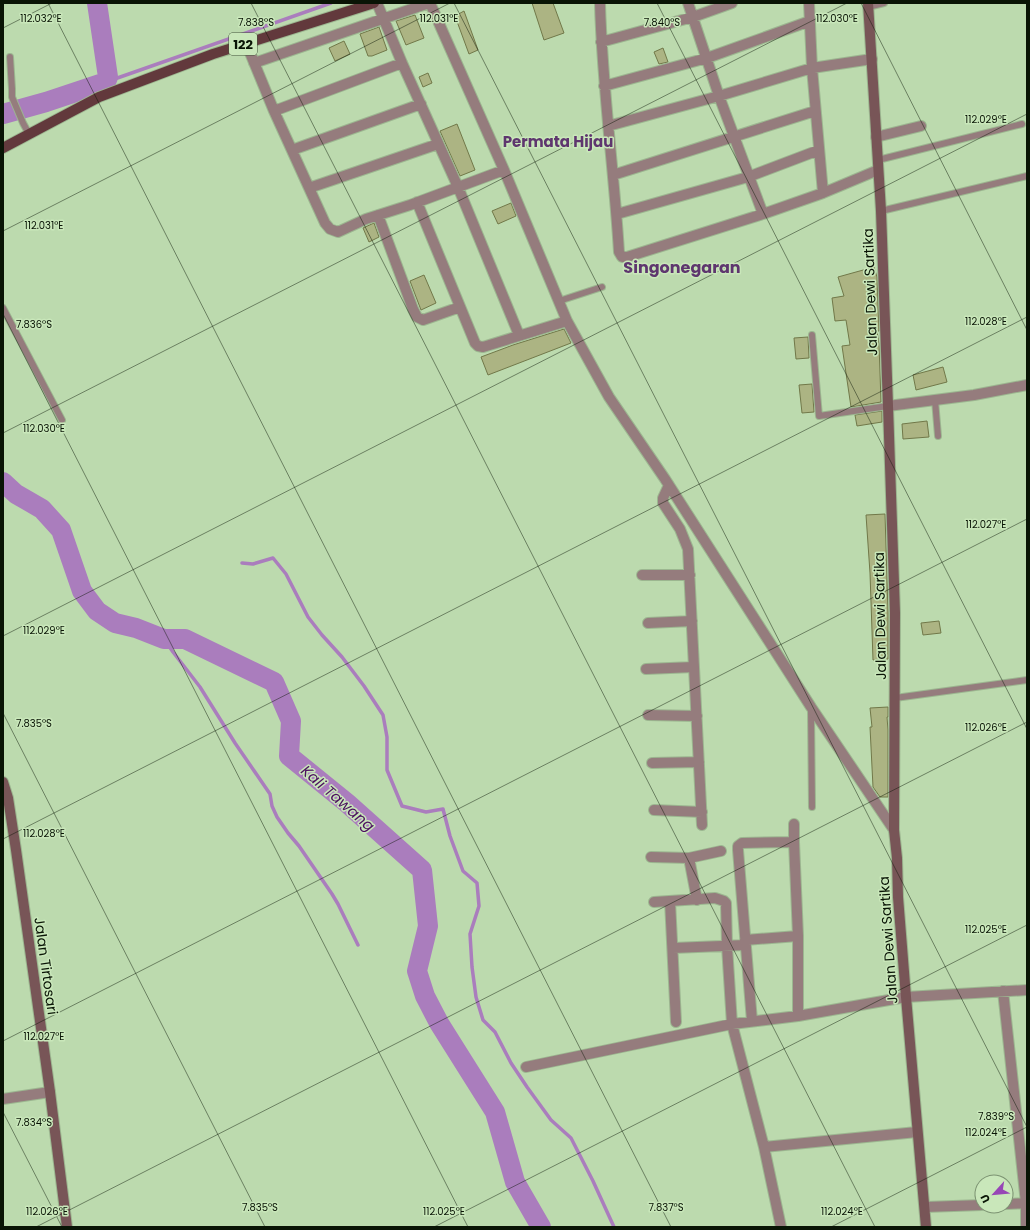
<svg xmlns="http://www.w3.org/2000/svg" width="1030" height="1230" font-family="Poppins,sans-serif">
	<rect width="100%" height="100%" fill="#bcdaae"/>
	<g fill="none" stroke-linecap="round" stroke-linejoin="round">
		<path stroke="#aa7dbd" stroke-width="3.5" d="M106 82 331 3
			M242 563 253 564 273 558 286 574 308 617 322 635 342 657 364 686 383 715 387 737V770L402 806 426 812 443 809 450 836 463 871 477 883 479 906 470 934 472 967 476 997 483 1020 495 1032 511 1063 527 1087 551 1120 571 1138 593 1181 614 1227
			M164 639 173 652 200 687 235 743 270 794 272 806 277 817 288 833 299 846 332 894 338 904 358 945"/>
		<path stroke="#aa7dbd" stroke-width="20" d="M3 114 46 102 106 82 108 77 97 3
			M3 482 16 494 42 509 61 530 82 591 97 611 115 623 136 628 164 639H185L274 682 291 721 289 756 347 803 422 870 428 926 417 971 425 996 439 1023 495 1112 515 1182 541 1227"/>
	</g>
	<path fill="#acb483" stroke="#717849" d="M532 3H553L564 33 544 40Z
		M464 11 478 50 469 54 455 16Z
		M415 15 424 38 406 45 396 21Z
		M379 27 387 50 372 56H368L360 34Z
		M344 41 350 54 335 61 329 48Z
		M663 48 668 62 659 64 654 52Z
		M428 73 432 83 423 87 419 77Z
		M457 124 475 170 460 176 440 131Z
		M511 203 516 216 498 224 492 211Z
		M374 223 379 237 369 242 363 228Z
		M874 267 877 277 879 331H877L879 344 881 402 851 407 842 346 850 345 846 320 835 321 832 298 844 296 838 277Z
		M424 275 436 303 421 310 410 281Z
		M564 329 571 343 488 375 481 357 513 345Z
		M808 337 809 358 796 359 794 338Z
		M943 367 947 382 916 390 913 375Z
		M812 384 814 412 802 413 799 385Z
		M882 411V422L857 426 855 415Z
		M927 421 929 437 903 439 902 424Z
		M885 514 888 613V659L873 660 870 573 866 515Z
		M939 621 941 633 923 635 921 623Z
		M888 707V717H887L888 730V797H880L873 787 870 727H872L870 708Z"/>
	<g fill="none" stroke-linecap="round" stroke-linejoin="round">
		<defs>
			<path id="lane" d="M868 7 884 3
				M10 57 12 89V97L23 123 29 134
				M878 160 1022 124
				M881 211 1027 176
				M559 301 602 287
				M3 308 62 420
				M812 335 819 416 888 406
				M935 400 938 436
				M895 698 1027 680
				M811 709 812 807"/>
			<path id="street" d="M377 3 402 63 458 187 519 335
				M600 3C602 86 614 169 619 252L622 257H627L763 214 823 193 878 170
				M688 3 719 96 763 214
				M809 3 812 68 823 193
				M601 42 693 17 732 3
				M246 43 274 111 325 223 330 229 338 232 366 219 410 205 504 170
				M254 63 429 3
				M604 86 707 58 810 21
				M274 111 402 63
				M608 126 719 96 812 68 872 59
				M876 137 921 126
				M292 150 421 104
				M613 175 815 111
				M309 188 438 144
				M417 202 475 343 478 346 483 347 567 321 504 170 430 3
				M617 214 748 177 819 150
				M378 215 413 309 417 317 423 320 460 307
				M567 321 609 397 665 479 811 707 894 830
				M888 406 974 395 1027 385
				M669 485 663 498V503L680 529 688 549 702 825
				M642 575H690
				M648 623 692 621
				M646 669 694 667
				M648 715 697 716
				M652 763 699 762
				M654 810 702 812
				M794 824V842
				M651 857 689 858 721 851
				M689 858 697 900
				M670 901 676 1022
				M654 902 715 898 724 901 726 903 727 946 732 1024 764 1147 781 1227
				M745 940 798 936
				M673 948 746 945
				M1003 991 1026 1203V1227
				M752 1021 738 850V846L742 843 794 842 798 936V1016
				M526 1067 732 1024 798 1016 906 997 1027 990
				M3 1099 50 1092
				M764 1147 917 1132
				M1006 1204 1026 1203
				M925 1207 982 1205"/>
			<path id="secondary" d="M868 3 881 211 888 406 895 613 894 830 897 858 898 897 906 997 926 1227
				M3 782 8 798 16 850 50 1092 67 1227"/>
			<path id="primary" d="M3 148 99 97 213 54 374 3"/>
		</defs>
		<use href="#lane" stroke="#9cb690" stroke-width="8"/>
		<use href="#street" stroke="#9cb690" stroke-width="12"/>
		<use href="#secondary" stroke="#9cb690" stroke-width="12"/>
		<use href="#primary" stroke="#9cb690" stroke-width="12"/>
		<use href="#lane" stroke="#957c7d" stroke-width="6"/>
		<use href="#street" stroke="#957c7d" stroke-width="10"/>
		<use href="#secondary" stroke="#785557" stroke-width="10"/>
		<use href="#primary" stroke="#62393c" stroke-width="10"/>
	</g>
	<path fill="none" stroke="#091405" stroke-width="1" stroke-opacity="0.45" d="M48 3 671 1227M251 3 875 1227M454 3 1027 1127M657 3 1027 729M861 3 1027 330M3 28 52 3M3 231 450 3M3 314 468 1227M3 433 847 3M3 636 1027 114M3 713 265 1227M3 839 1027 317M3 1041 1027 519M3 1112 62 1227M36 1227 1027 722M434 1227 1027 925M831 1227 1027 1127"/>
	<g text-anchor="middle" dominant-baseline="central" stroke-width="3" stroke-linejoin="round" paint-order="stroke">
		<rect fill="#c9e7ba" stroke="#43533b" stroke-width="1" x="229" y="33" width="28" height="22" rx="3"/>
		<g font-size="13" font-weight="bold" fill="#091405">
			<text x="243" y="44">122</text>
		</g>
		<g font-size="14" fill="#091405" stroke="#c9e7ba">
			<text transform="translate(870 292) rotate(-92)">Jalan Dewi Sartika</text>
			<text transform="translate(880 616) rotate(-91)">Jalan Dewi Sartika</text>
			<text transform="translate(888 940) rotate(-94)">Jalan Dewi Sartika</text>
			<text transform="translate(46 966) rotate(82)">Jalan Tirtosari</text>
		</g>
		<g font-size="15" font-weight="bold" fill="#5e366e" stroke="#c9e7ba">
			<text x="558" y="141">Permata Hijau</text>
		</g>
		<g font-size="15" font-style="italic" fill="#4c115f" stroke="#c9e7ba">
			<text transform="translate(338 798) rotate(41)">Kali Tawang</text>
		</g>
		<g font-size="16" font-weight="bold" fill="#5e366e" stroke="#c9e7ba">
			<text x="682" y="267">Singonegaran</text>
		</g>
	</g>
	<g font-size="10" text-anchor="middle" fill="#091405" stroke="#c9e7ba" stroke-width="3" stroke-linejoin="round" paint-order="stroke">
		<text x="41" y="22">112.032°E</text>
		<text x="439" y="22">112.031°E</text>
		<text x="837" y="22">112.030°E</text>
		<text x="256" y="26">7.838°S</text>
		<text x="662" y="26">7.840°S</text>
		<text x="986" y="123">112.029°E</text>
		<text x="44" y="229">112.031°E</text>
		<text x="986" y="325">112.028°E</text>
		<text x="34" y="328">7.836°S</text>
		<text x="44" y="432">112.030°E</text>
		<text x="986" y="528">112.027°E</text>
		<text x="44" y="634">112.029°E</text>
		<text x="34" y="727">7.835°S</text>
		<text x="986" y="731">112.026°E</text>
		<text x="44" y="837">112.028°E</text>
		<text x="986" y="933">112.025°E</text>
		<text x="44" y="1040">112.027°E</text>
		<text x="996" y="1120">7.839°S</text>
		<text x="34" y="1126">7.834°S</text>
		<text x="986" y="1136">112.024°E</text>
		<text x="260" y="1211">7.835°S</text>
		<text x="666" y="1211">7.837°S</text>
		<text x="47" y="1215">112.026°E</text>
		<text x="444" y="1215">112.025°E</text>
		<text x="842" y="1215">112.024°E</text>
	</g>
	<rect width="1030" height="1230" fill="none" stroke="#091405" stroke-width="8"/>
	<g transform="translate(994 1194) rotate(243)"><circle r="19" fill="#c9e7ba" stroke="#7c9372"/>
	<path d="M0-3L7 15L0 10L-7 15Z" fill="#9746b6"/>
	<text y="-6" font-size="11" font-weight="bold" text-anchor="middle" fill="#091405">U</text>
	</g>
</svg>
